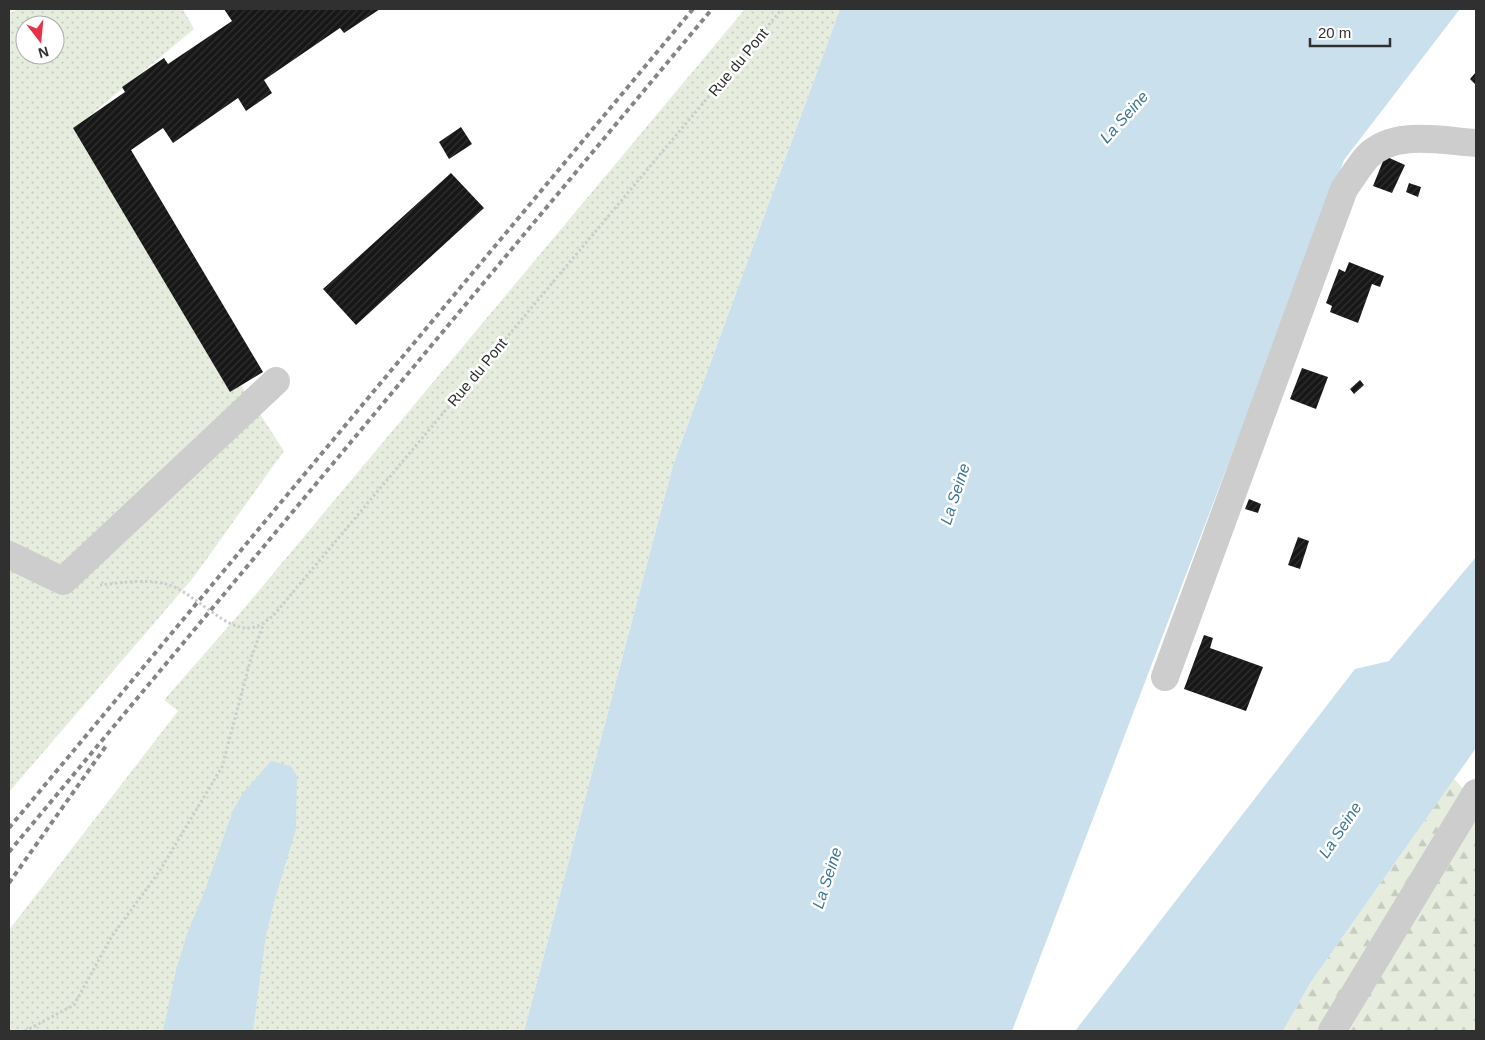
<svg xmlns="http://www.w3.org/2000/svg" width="1485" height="1040" font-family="Helvetica,sans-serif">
	<defs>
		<pattern id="grass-dots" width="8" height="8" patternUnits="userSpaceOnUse" patternTransform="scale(1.25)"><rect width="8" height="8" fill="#e7edde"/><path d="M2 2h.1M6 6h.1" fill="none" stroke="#c6ccbf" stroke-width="1.8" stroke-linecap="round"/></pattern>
		<pattern id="forest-firs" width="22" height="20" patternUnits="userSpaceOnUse" patternTransform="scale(1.25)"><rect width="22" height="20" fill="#e7edde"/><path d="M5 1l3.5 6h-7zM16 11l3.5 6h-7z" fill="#c6ccbf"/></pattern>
		<pattern id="building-hatch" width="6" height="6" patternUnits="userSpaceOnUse" patternTransform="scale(1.25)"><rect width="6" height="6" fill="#171717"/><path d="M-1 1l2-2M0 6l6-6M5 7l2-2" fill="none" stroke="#303030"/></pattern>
	</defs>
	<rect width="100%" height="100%" fill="#fff"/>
	<path fill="url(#grass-dots)" fill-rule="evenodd" d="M18 9H183L194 29 75 128 284 451 193 578 9 792V14ZM25 25H55V55H25Z
		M745 9H840L673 465 524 1031H9V930L178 711 164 700 241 612Z"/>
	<path fill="url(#forest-firs)" d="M1454 779 1476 802V1031H1283L1311 982Z"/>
	<path fill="#cae1ed" d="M840 9H1460L1344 160 1012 1031H524L673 465Z
		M1476 557V748L1311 982 1283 1031H1075L1355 669 1389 661Z
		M271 761 291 766 297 776 296 829 275 899 266 935 253 1031H163L176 970 187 934 205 890 233 810 243 793Z"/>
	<path fill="url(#building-hatch)" d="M224 9H380L344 33 340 28 264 80 272 93 246 111 238 98 173 143 163 128 131 150 263 372 230 392 73 128 125 92 122 87 164 58 168 64 232 21Z
		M1476 72V85L1470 79Z
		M461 127 472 144 449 159 439 142Z
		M1385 156 1405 165 1392 193 1373 186Z
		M451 173 484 208 356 325 323 289Z
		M1409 183 1421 187 1418 197 1406 192Z
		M1349 262 1384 276 1380 287 1372 284 1358 323 1330 312 1332 306 1326 303 1339 269 1345 272Z
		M1302 368 1328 377 1316 409 1290 399Z
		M1360 380 1364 385 1354 394 1350 389Z
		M1249 499 1261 504 1258 513 1245 509Z
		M1298 537 1309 541 1300 569 1288 565Z
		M1204 635 1213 638 1210 648 1263 667 1246 711 1184 689Z"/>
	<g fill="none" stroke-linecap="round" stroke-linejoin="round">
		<path stroke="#cdcdcd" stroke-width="3" stroke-dasharray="2.5 2.5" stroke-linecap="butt" d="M100 585C120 583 149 578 169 585 194 593 225 630 249 628 258 628 266 621 273 616L782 9
			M25 1031 74 1005 112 936 159 872 222 767 251 658 264 623"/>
		<path stroke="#cdcdcd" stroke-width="28" d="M9 555 63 581 276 381
			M1165 677 1344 189C1352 178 1359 166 1367 157 1394 129 1442 141 1476 143
			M1332 1031 1476 793"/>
		<path stroke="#858585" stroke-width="4" stroke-dasharray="5 4" stroke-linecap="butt" d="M9 828 693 9
			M9 852 712 9
			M9 883 106 746"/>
	</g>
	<g text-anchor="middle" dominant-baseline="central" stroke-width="5" stroke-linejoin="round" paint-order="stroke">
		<g font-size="15" fill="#303030" stroke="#fff">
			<text transform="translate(738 62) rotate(-50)">Rue du Pont</text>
			<text transform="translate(477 372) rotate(-50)">Rue du Pont</text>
		</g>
		<g font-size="16" font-style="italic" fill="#3c7694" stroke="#fff">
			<text transform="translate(1124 117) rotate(-48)">La Seine</text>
			<text transform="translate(955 494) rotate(-72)">La Seine</text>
			<text transform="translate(1340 830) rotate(-56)">La Seine</text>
			<text transform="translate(827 878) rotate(-72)">La Seine</text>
		</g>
	</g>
	<rect width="1485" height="1040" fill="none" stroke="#303030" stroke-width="20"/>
	<g transform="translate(40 40) rotate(164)"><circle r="24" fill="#ffffff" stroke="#acacac"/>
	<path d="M0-4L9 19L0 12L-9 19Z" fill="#e93146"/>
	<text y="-8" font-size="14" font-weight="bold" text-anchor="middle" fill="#303030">N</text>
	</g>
	<path d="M1310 38v8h80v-8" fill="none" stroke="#303030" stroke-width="2.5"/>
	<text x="1318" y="38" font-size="15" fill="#303030" stroke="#ffffff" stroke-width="4" paint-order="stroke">20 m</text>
</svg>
